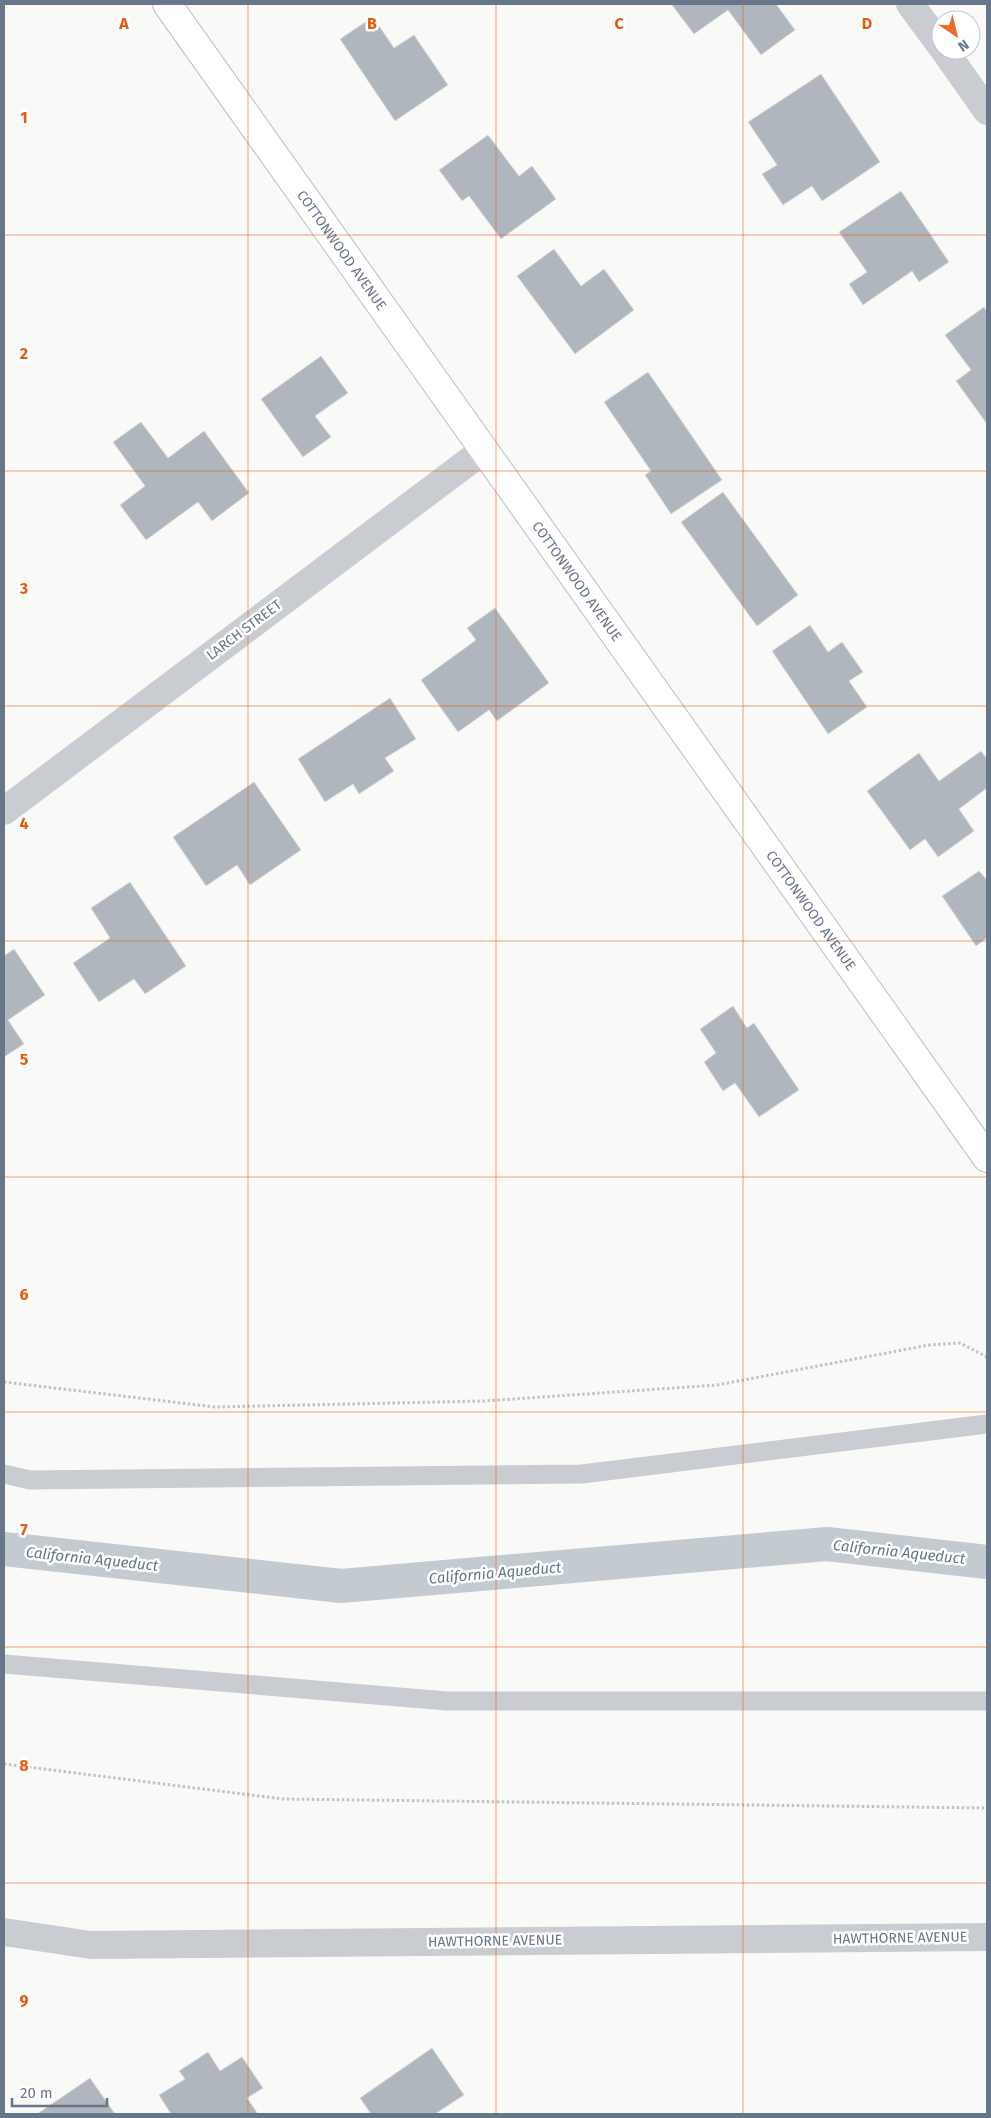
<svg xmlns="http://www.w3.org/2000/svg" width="991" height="2118" font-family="'Fira Sans',sans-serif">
	<rect width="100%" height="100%" fill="#f9f9f7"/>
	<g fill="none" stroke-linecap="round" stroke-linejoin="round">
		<path stroke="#c3cbd1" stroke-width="34" d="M4 1549 341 1586 827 1544 987 1562"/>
	</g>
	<path fill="#b0b6be" stroke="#dbdbd9" d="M674 4H776L795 30 761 55 728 10 694 34 672 5Z
		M373 17 394 48 414 35 448 85 395 121 340 39Z
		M821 74 880 162 822 201 812 186 783 205 762 174 777 165 748 122Z
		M488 135 519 176 532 166 556 199 501 239 469 196 462 201 439 170Z
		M901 191 949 262 919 282 912 271 863 305 849 284 867 272 839 232Z
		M554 249 581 286 604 269 634 310 575 354 517 276Z
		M984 307 987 312V424L956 381 971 370 945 335Z
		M321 356 348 393 315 416 331 437 303 457 261 399Z
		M648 372 722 480 671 514 645 475 651 471 604 402Z
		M141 422 168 458 204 431 249 493 212 521 198 502 146 540 120 505 145 486 113 442Z
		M723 492 798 595 757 626 681 522Z
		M495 608 549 683 497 721 489 710 458 732 421 680 476 640 467 628Z
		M810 625 828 652 842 642 863 672 849 681 867 707 828 734 772 651Z
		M390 698 416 739 385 758 394 771 359 794 353 784 325 802 298 759Z
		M981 751 987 759V788L959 809 974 831 938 857 925 839 910 850 867 791 919 753 939 781Z
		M254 782 301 850 250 885 237 865 206 886 173 837Z
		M979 871 987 880V938L976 946 942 896Z
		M130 882 186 966 145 994 134 979 99 1002 73 963 110 938 91 908Z
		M14 949 45 995 8 1020 24 1044 4 1057V956Z
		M733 1006 747 1028 754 1023 799 1090 759 1117 735 1083 723 1091 704 1062 716 1053 700 1029Z
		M432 2048 464 2095 435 2114H371L360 2098Z
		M208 2052 220 2071 242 2057 263 2088 247 2098 258 2114H171L159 2095 185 2079 179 2071Z
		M90 2078 115 2114H37Z"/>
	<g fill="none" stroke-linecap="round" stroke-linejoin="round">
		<defs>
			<g id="secondary">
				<path id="s1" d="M167 4 987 1158"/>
			</g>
		</defs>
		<use href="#secondary" stroke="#bbbfc5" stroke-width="30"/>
		<path stroke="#c0c3c5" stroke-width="3" stroke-dasharray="2.5 2.5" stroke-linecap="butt" d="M4 1382 215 1407 484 1401 717 1385 929 1345 960 1343 987 1357
			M4 1764 283 1799 987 1808"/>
		<path stroke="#c9ccd0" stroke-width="19" d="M4 1474 30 1480 582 1474 987 1424
			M4 1664 447 1701H987"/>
		<path stroke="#c9ccd0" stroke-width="28" d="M910 4 941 46
			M944 50 987 111
			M4 811 484 450
			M4 1932 91 1945 987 1937"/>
		<use href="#secondary" stroke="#fff" stroke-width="28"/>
	</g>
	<path fill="none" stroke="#e8590c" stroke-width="1" stroke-opacity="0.55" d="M248 4V2114M496 4V2114M743 4V2114M4 235H987M4 471H987M4 706H987M4 941H987M4 1177H987M4 1412H987M4 1647H987M4 1883H987"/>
	<g text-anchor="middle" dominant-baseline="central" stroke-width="5" stroke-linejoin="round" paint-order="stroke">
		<g font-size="14" fill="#677689" stroke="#fff">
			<text stroke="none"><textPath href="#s1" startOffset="302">COTTONWOOD AVENUE</textPath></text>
			<text stroke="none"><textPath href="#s1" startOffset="708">COTTONWOOD AVENUE</textPath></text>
			<text transform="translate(244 630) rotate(-37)">LARCH STREET</text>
			<text stroke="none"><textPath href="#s1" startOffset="1112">COTTONWOOD AVENUE</textPath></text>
			<text transform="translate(900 1938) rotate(-1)">HAWTHORNE AVENUE</text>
			<text transform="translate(495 1941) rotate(-1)">HAWTHORNE AVENUE</text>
		</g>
		<g font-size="15" font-style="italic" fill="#637783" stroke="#fff">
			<text transform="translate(899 1552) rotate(6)">California Aqueduct</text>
			<text transform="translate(92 1559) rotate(6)">California Aqueduct</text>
			<text transform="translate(495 1573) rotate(-5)">California Aqueduct</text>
		</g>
	</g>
	<g font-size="16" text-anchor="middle" font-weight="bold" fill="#e8590c" stroke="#fff" stroke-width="5" stroke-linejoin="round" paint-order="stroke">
		<text x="124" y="29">A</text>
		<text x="372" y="29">B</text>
		<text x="619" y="29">C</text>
		<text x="867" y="29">D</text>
		<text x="24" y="123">1</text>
		<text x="24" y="359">2</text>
		<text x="24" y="594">3</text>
		<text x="24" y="829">4</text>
		<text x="24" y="1065">5</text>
		<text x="24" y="1300">6</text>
		<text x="24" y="1535">7</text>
		<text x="24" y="1771">8</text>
		<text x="24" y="2006">9</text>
	</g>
	<rect width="991" height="2118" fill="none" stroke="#677689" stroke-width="10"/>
	<g transform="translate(956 35) rotate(145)"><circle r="24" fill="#ffffff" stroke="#c2c8d0"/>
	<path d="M0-4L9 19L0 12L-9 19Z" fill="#ea6c26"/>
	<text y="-8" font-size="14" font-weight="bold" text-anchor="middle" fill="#677689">N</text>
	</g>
	<path d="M12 2098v8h95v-8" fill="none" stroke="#677689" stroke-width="2.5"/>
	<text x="20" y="2098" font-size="15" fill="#677689" stroke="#ffffff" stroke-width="4" paint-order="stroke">20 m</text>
</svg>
